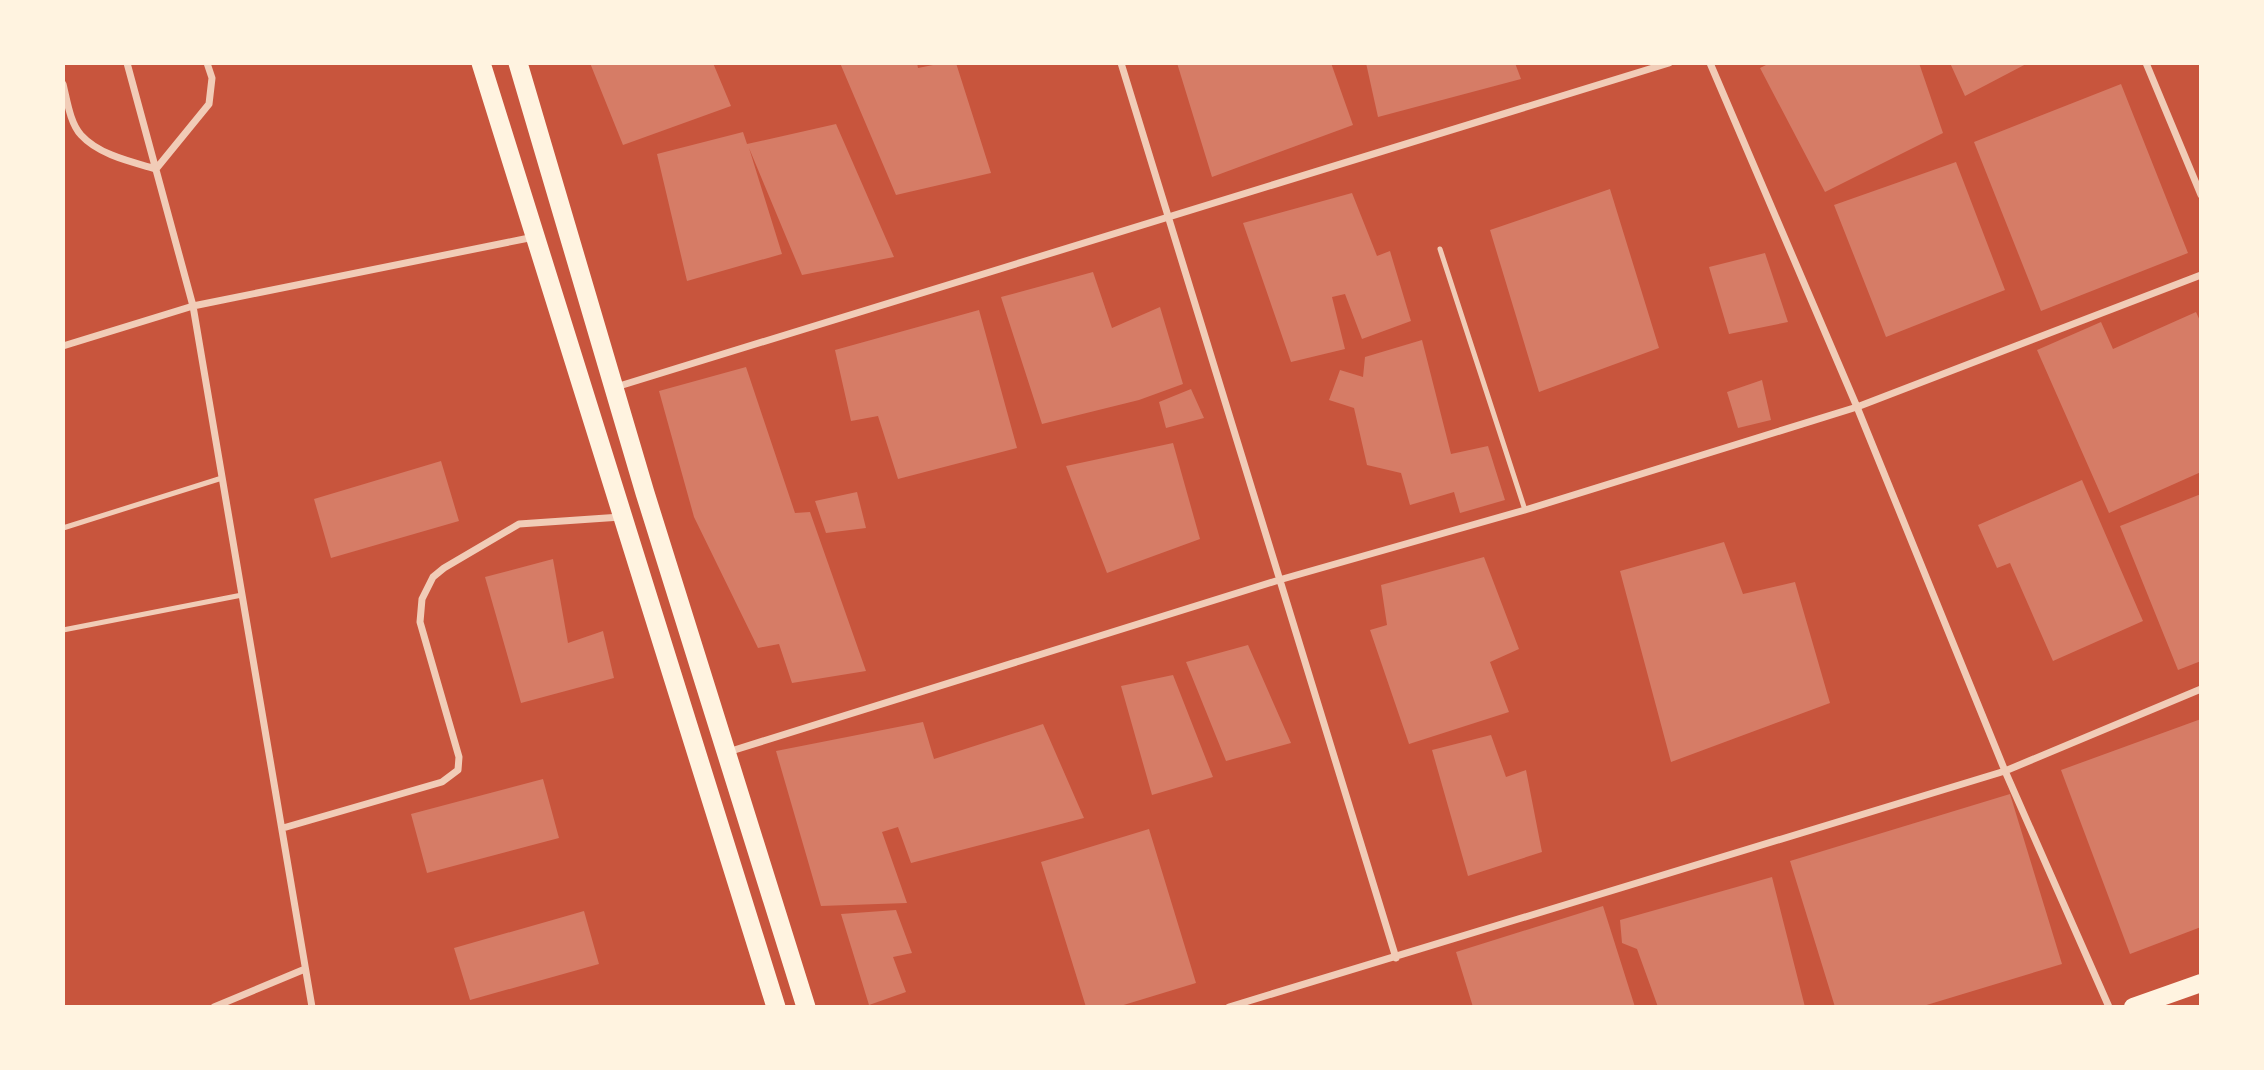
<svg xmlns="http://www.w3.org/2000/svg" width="2264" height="1070" font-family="Barlow,sans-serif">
	<rect width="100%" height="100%" fill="#c8553d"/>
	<path fill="#d67c66" d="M590 63H713L731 106 623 145Z
		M840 63H917L918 68 943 63H956L991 173 896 195Z
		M1177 63H1331L1353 125 1212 177Z
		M1366 63H1515L1521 79 1378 117Z
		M1770 63H1919L1943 133 1825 192 1760 68Z
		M1950 63H2028L1965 96Z
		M2121 84 2188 253 2041 311 1974 142Z
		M836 124 894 257 802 275 749 148 782 254 687 281 657 154 743 132 747 144Z
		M1956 162 2005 290 1886 337 1834 205Z
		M1610 189 1659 348 1539 392 1490 230Z
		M1352 193 1377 256 1390 251 1411 321 1362 339 1345 294 1332 297 1345 349 1291 362 1243 223Z
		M1765 253 1788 322 1729 334 1709 267Z
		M1093 272 1112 328 1160 307 1183 384 1139 400 1042 424 1001 297Z
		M979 310 1017 448 898 479 878 416 851 421 835 350Z
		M2196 312 2201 323V472L2109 513 2037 350 2101 322 2113 349Z
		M1422 340 1451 454 1488 446 1505 500 1460 513 1454 492 1410 505 1401 473 1367 465 1354 408 1329 400 1340 370 1363 377 1365 357Z
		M746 367 795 513 810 512 866 671 792 683 779 644 758 648 694 517 659 391Z
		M1762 380 1771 420 1738 428 1727 392Z
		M1191 389 1204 418 1166 428 1159 402Z
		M1173 443 1200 539 1107 573 1066 466Z
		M441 461 459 521 331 558 314 499Z
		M2082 480 2143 621 2053 661 2010 563 1997 568 1978 525Z
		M857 492 866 528 826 533 815 501Z
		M2201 494V661L2178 670 2120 526Z
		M1724 542 1743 594 1795 582 1830 703 1671 762 1620 571Z
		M1484 557 1519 649 1490 662 1509 712 1409 744 1370 630 1387 625 1381 585Z
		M553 559 568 643 603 631 614 678 521 703 485 577Z
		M1248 645 1291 743 1226 761 1186 662Z
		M1173 675 1213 777 1152 795 1121 686Z
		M2201 719V927L2130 954 2061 770Z
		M923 722 934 759 1043 724 1084 818 911 863 898 827 882 832 907 903 821 906 776 751Z
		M1491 735 1506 777 1526 770 1542 852 1468 876 1432 750Z
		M543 779 559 838 427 873 411 814Z
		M2010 794 2062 964 1920 1007H1835L1790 861Z
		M1149 829 1196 983 1117 1007H1086L1041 862Z
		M1772 877 1805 1007H1658L1637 949 1622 943 1620 920Z
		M1603 906 1635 1007H1473L1456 952Z
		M896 910 912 953 893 957 906 992 869 1005 841 914Z
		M584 911 599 964 470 1000 454 948Z"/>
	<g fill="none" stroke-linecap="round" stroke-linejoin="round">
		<path stroke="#f1ccb7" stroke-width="5" d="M1440 249 1525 510
			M63 528 222 478
			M63 630 242 595"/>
		<path stroke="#f1ccb7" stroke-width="7" d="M127 63 193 306 312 1007
			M1121 63 1396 958
			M1710 63 1857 407 2005 771 2109 1007
			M2146 63 2201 195
			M63 84C67 100 70 123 81 135 99 155 132 162 156 169L209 104 212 78 207 63
			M63 346 193 306 534 237
			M616 387 1669 63
			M728 752 1279 580 1525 510 1857 407 2201 275
			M283 828 442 782 458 770 459 757 420 622 422 599 433 577 444 568 519 524 621 517
			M214 1007 305 969
			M1229 1007 2005 771 2201 689"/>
		<path stroke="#fff3e0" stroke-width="18" d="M2133 1007 2201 983"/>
		<path stroke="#fff3e0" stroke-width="19" d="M481 63C578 378 679 692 776 1007
			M518 63 645 493 806 1007"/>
	</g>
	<rect width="2264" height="1070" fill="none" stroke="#fff3e0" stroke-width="130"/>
</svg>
